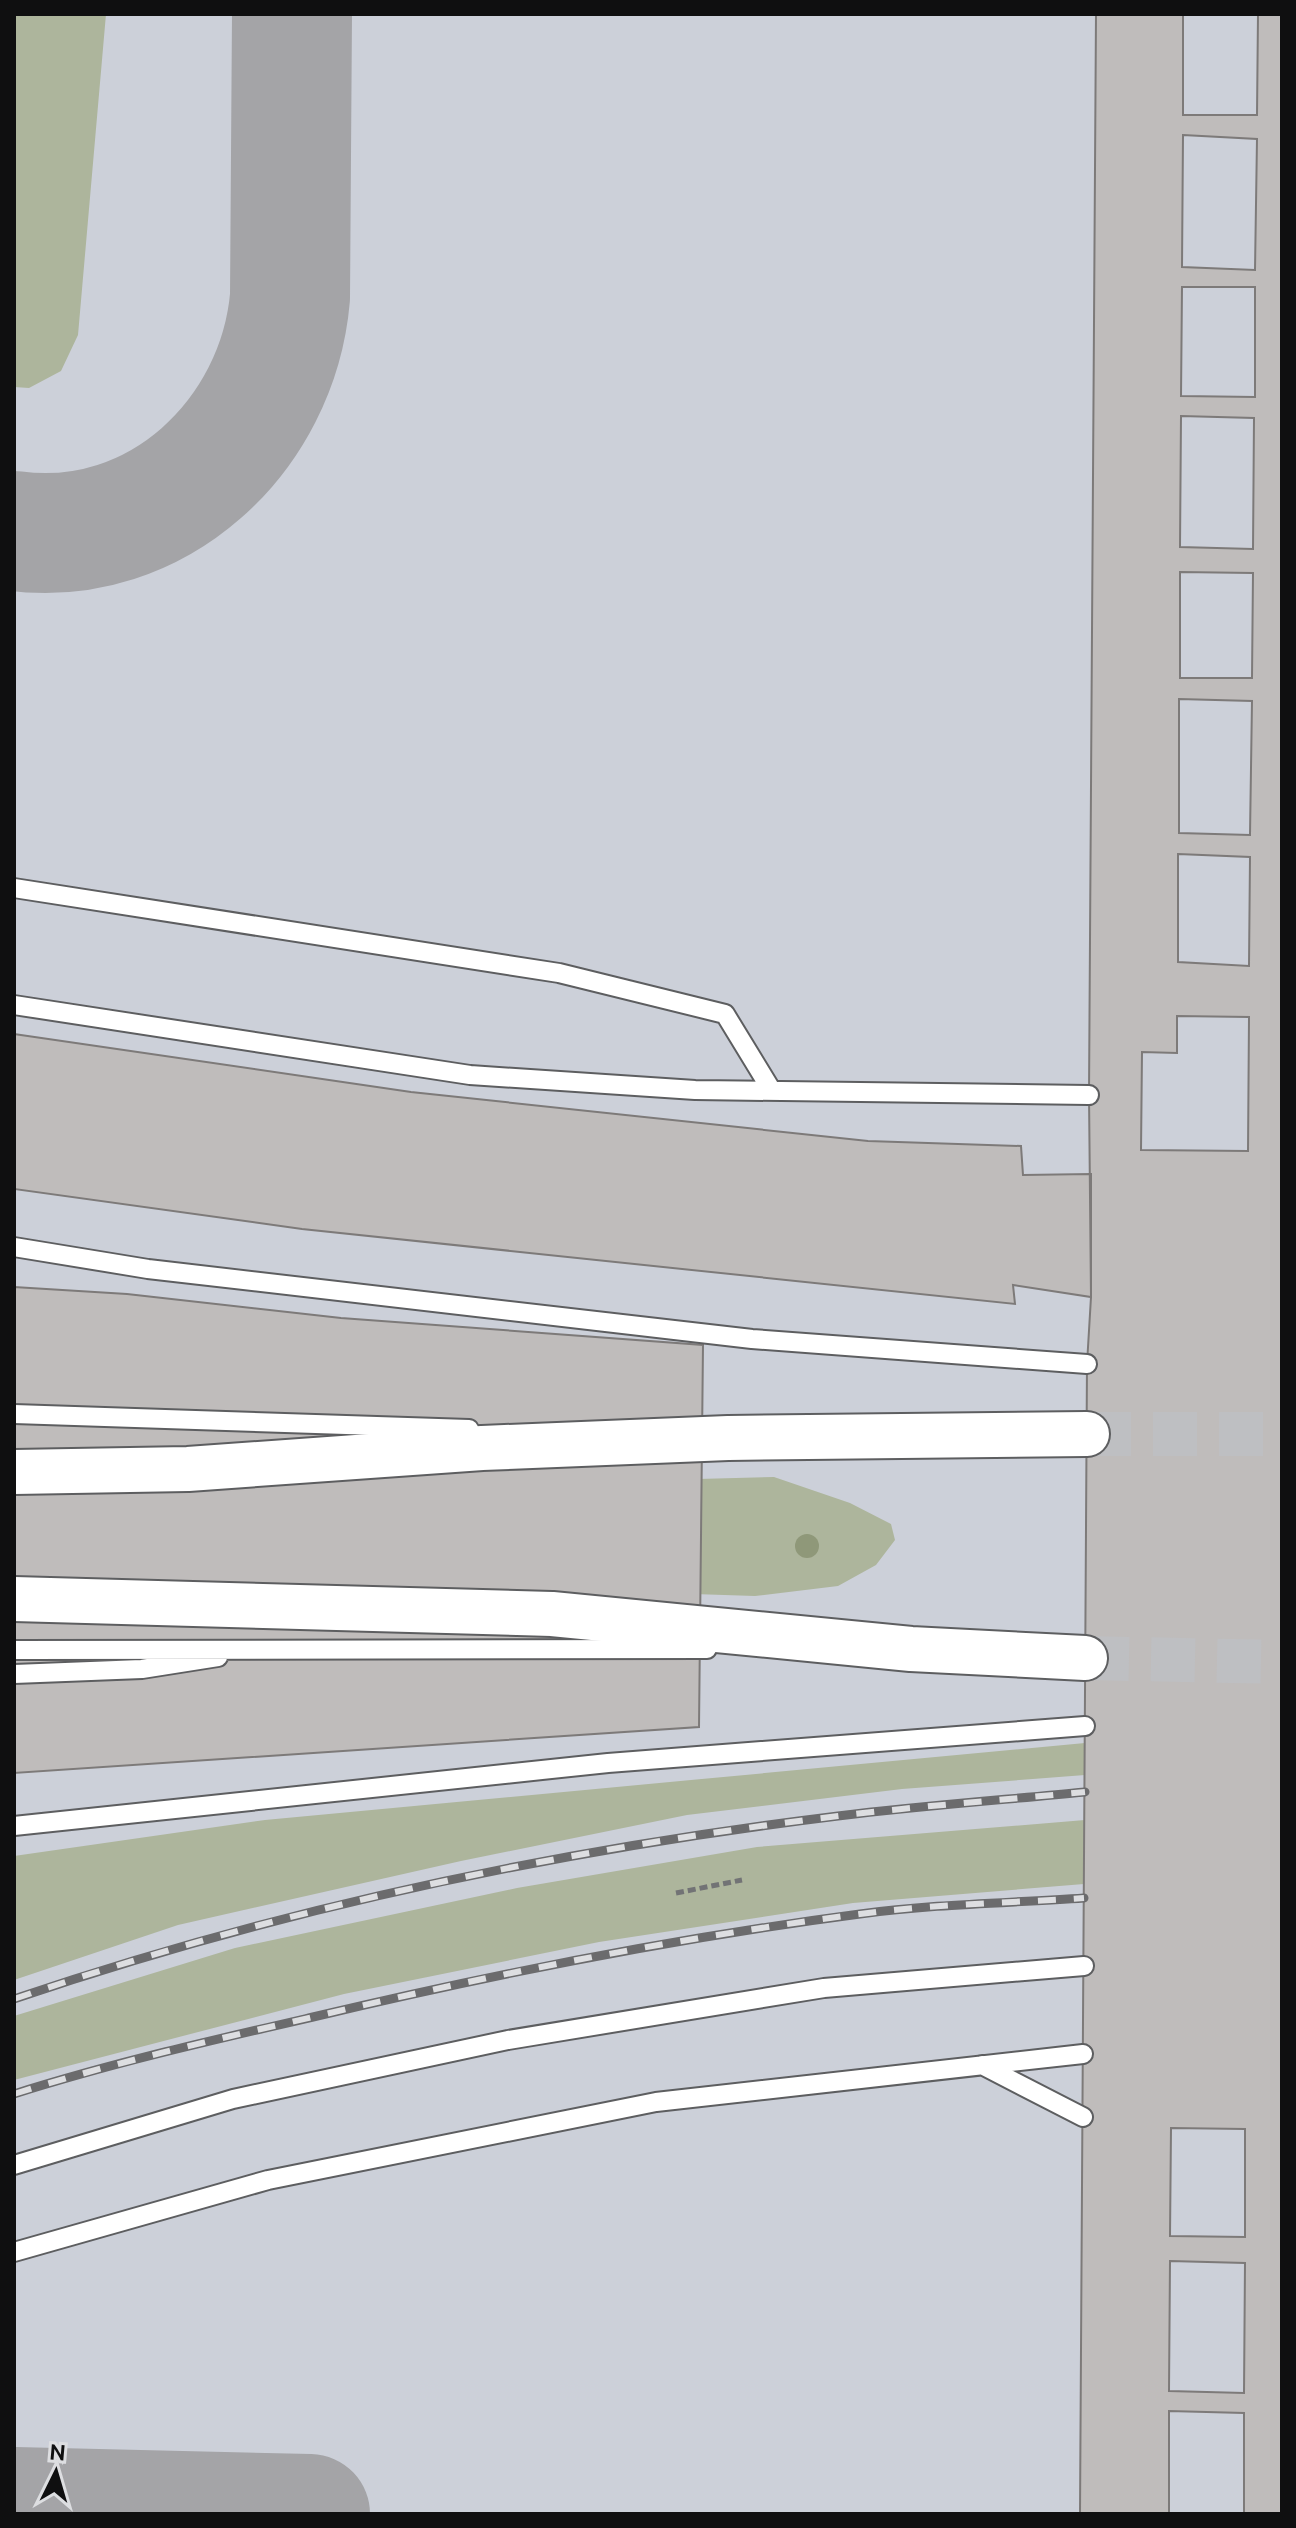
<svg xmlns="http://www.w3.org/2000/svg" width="1296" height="2528" font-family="Ubuntu,sans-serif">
	<rect width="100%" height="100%" fill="#dddee1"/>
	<path fill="#ccd0d9" d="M14 14H1282V2514H14Z"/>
	<path fill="#adb59c" d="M14 14H106L78 335 61 371 29 388 14 387Z
		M774 1477 850 1503 891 1524 895 1540 876 1565 838 1586 755 1596 348 1583 349 1488Z
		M1085 1743V1775L902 1789 687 1815 461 1861 178 1925 14 1980V1856L265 1820Z
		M1085 1820 1084 1884 853 1903 599 1942 344 1994 14 2080V2016L235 1948 517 1888 757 1847Z"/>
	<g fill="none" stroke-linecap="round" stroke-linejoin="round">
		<path stroke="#a4a4a7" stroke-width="120" d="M14 531C157 550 278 436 290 297L292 14
			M14 2507 310 2514"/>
	</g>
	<path fill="#bfbcbb" stroke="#7d7a79" stroke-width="2" fill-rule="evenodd" d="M1096 14H1183V115H1257L1258 14H1282V2514H1244V2413L1169 2411V2514H1080L1087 1364 1091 1297 1089 1095ZM1183 135 1257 139 1255 270 1182 267ZM1182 287H1255V397L1181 396ZM1181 416 1254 418 1253 549 1180 547ZM1180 572 1253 573 1252 678H1180ZM1179 699 1252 701 1250 835 1179 833ZM1178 854 1250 857 1249 966 1178 962ZM1177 1016 1249 1017 1248 1151 1141 1150 1142 1052 1177 1053ZM1171 2128 1245 2129V2237L1170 2236ZM1170 2261 1245 2263 1244 2393 1169 2391Z
		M14 1034 411 1092 868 1141 1021 1146 1023 1175 1091 1174V1297L1013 1285 1015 1304 302 1229 14 1189Z
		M14 1287 127 1294 341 1318 703 1345 699 1727 14 1773Z"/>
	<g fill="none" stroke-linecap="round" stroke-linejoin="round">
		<path stroke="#bebfc2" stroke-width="44" stroke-dasharray="44 22" stroke-linecap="butt" d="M1087 1434H1282
			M1085 1658 1282 1662"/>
		<defs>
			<path id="lane" d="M14 888 559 973 725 1014 772 1091
				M14 1005 470 1075 695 1090 1089 1095
				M14 1247 148 1269 752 1339 1087 1364
				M14 1414 469 1429
				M14 1650 707 1649
				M14 1674 142 1669 218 1657
				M14 1826 608 1763 1085 1726
				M982 2065 1083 2117
				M14 2165 233 2099 508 2040 824 1988 1084 1966
				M14 2252 268 2180 656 2102 1083 2054"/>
			<path id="secondary" d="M14 1472 188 1469 482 1448 728 1438 1087 1434
				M14 1599 552 1614 911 1649 1085 1658"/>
		</defs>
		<use href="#lane" stroke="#5d5e60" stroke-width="22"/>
		<use href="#secondary" stroke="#5d5e60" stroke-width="48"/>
		<path stroke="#727375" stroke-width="5" stroke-dasharray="8 4" stroke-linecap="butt" d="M676 1893 742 1880"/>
		<use href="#lane" stroke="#fff" stroke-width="18"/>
		<use href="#secondary" stroke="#fff" stroke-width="44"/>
		<defs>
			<path id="rail" d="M14 1999C281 1908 559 1850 838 1816 920 1806 1002 1800 1085 1792
				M14 2094C112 2063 213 2040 313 2017 494 1974 676 1938 860 1914 934 1904 1010 1903 1084 1898"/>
		</defs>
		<use href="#rail" stroke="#6b6b6d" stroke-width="9"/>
		<use href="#rail" stroke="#dddee1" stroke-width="6" stroke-dasharray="18" stroke-linecap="butt"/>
	</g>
	<circle fill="#8f9879" cx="807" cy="1546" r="12"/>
	<rect width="1296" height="2528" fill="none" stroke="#0f0f10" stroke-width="32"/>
	<g transform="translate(56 2472) rotate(5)" stroke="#dddee1" stroke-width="6" paint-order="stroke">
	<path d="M0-6L14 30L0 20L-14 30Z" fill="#0f0f10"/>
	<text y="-12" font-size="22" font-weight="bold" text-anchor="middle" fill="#0f0f10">N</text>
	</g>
</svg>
